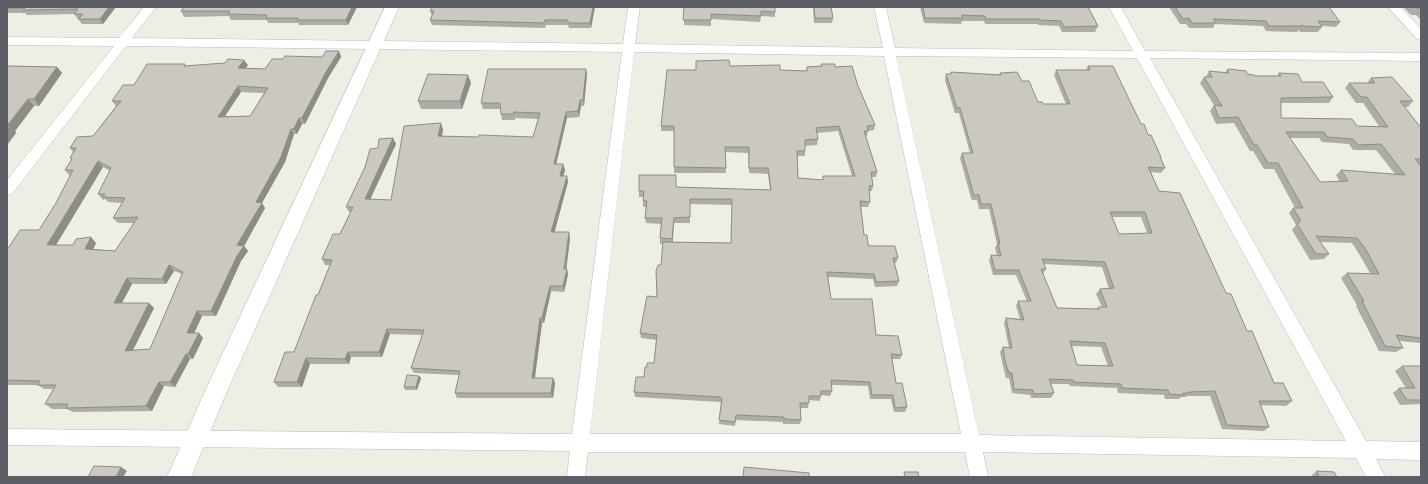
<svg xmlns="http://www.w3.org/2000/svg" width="1428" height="484" font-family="'Sofia Sans Condensed',sans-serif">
	<rect width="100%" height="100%" fill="#efeee4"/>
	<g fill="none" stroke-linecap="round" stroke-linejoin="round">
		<defs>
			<path id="minor" d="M144 7H156L132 38 623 44 628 7H640L635 44 883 48 874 7H886L895 48 1133 51 1109 7H1121L1145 51 1421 53V61L1150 58 1366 441 1421 442V460L1376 459 1385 477H1366L1356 458 983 452 988 477H970L965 452H588L585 477H567L570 451 7 445V429L572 434 622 52 126 46 12 194 7 195V180L114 46 7 45V37L119 38ZM634 52 884 56 961 434H590ZM896 56 1137 58 1346 441 979 435Z
				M1388 7H1400L1421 29V40L1417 39Z"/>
			<path id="tertiary" d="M385 7H399L225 396 191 477H167L206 389Z"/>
		</defs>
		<use href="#minor" stroke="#b9bbc1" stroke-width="1"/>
		<use href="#tertiary" stroke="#b9bbc1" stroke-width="1"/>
		<use href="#minor" fill="#fff" fill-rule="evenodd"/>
		<use href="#tertiary" fill="#fff" fill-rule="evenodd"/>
	</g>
	<path fill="#aeaca6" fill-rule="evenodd" d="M7 7H116L103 24H82L74 14 27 15 25 13H7Z
		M184 7H357L348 25H299L298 23H268L267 20H231L229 16 184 17 181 11Z
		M595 7 591 28H569L568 25H546L545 28 432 25 430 20 432 16 430 11Z
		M684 7 775 12V17L761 16 760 22 711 19V26L684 25Z
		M813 7H831L833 18 832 23H814Z
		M920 7H1088L1098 26 1095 32H1062L1059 26 1038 25V24H985L984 21H962L961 24 924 23Z
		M1169 7H1329L1340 22 1336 27 1322 26V27L1318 32H1300L1299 30 1297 32 1266 31 1263 26 1215 24 1213 28H1189L1186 24H1180Z
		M1403 7H1421V20L1416 15H1411Z
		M339 51 341 57 328 78 305 124H302L297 134H294L285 162 262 203 265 208 244 246 248 251 241 261 216 316H202L194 333 203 338 193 359H190L175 387 164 386 152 411 73 412 67 409H52L45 404 53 389H44L38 385H7V250L39 230 56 203 70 176 65 170 72 160 70 158 73 152 70 148 93 136 116 106 112 101 134 85 186 66 248 65 245 68 265 69 283 59 322 57ZM241 92 264 93 250 116H225ZM103 167 110 171 98 194 103 200 105 199 108 202 122 203 113 218 118 223H135L115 251 93 249 96 243 73 245H56ZM174 271 182 274 150 349 133 350 154 308 122 303 132 284H166Z
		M821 64 835 67 858 86 875 125 874 130 868 131 867 136H866L877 172 876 177H872L873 186 872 191H869L870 202 868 207H861L864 235 868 245 898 258 896 263H894L899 281 897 286 875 287 873 279 828 277 831 299 902 355 900 359H892L896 383 907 407 905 412H894L891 399H870L868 386 831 385 832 391 830 396 821 395 820 401 809 400 808 408H800L801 420 800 424H783V422L736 420 735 426 719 424 721 403 720 402 635 397 634 392 644 377 647 367 654 363 656 340 641 338 640 333 657 297 661 265 663 244H660V238L661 224 646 223 645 218 646 207H643V197H639V191L676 180V187L770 190 768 174 749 173 748 153 725 152 726 173H674V131H661V126L696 70 730 66 780 70 806 71 807 67 821 66ZM838 131 852 176H823L822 180 798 178V156H805V146L817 145 818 139 817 133ZM690 204 732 205 731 243 673 242 674 223H690Z
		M7 66 57 67 62 73 39 106H34L15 131 16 133 7 145Z
		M1088 66 1141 124 1161 157V159L1165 168 1161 173 1151 172 1159 191 1226 293 1247 331 1274 383 1292 401 1286 406 1261 405 1269 427 1264 431 1222 429 1210 396H1187L1186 397H1181L1179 399H1165L1164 395 1118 393 1117 388 1070 386 1069 384H1051L1054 393 1051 398H1031L1030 395 1012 393 1009 378H1006L1003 366 1000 352 1003 347 1009 348 1004 323 1006 318 1020 319 1016 306 1018 301H1027L1016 275H993L989 260 991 255 997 256 995 248 997 244 989 209H979L977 200H972L971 198 960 158 962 153H970L959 113H955L945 80 946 74H950L951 72 999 75 1000 73 1022 81 1038 102 1043 104H1066L1054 75 1056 70H1086ZM1112 217H1141L1147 233 1119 234ZM1044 264 1102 267 1109 289H1100L1096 294 1102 307H1098L1097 309 1057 308 1043 274 1046 269ZM1072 346 1101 347 1108 366 1077 365Z
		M1227 70 1255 76H1277L1279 73 1302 82 1333 97 1329 103H1281V118L1357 126H1379L1363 103H1356L1345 88 1349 83H1367L1371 78 1413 101 1408 107H1405L1421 128V164H1419L1421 166V343L1399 341 1403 348 1396 352 1379 351 1356 306 1357 305 1341 278 1347 273H1370L1359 254 1352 243 1320 242 1329 254 1324 259 1310 260 1292 230 1296 225 1289 213 1293 208H1295L1274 169H1264L1253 151H1250L1234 123 1216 124 1210 111 1214 105 1200 83 1204 77H1206L1209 71 1225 73ZM1290 138H1319L1322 142 1349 144 1353 150H1376L1395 174 1341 170 1336 175 1340 182H1320Z
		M587 74 584 106H581L579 117 567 118 556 164H563L565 170 563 176H567L568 182 554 232 570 238 566 269 568 274 564 292 551 291 544 323H542L535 378H553L555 383 553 398H457L455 393 459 375 414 373 411 368 422 335 390 334 382 357H351L349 364H310L302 387H278L274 382 294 352 330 265H325L322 259 340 234 351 212H349L346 207 378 148 393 138 396 144 370 199 391 200 443 129 442 136 478 137H533L538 119 515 118V120H502L501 114V109H483L481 103Z
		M471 83 462 109H421L418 101Z
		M1402 366H1421V404L1400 405 1393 393 1399 388H1406L1395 371Z
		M419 376 421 378 417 390H405L404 387Z
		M1317 471 1337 477H1313L1312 475Z"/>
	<path fill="#8d8c87" d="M109 7H116L103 24 100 19Z
		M352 7H357L348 25 346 20Z
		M593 7H595L591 28 590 23Z
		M339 51 341 57 328 78 305 124 302 118 326 72Z
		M244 60 248 65 242 73 238 68Z
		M57 67 62 73 39 106 34 99Z
		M586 69 587 74 584 106 583 100Z
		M468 75 471 83 462 109 460 101Z
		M238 86 241 92 221 122 218 117Z
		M28 99 34 106 15 131 16 133 7 145V126Z
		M580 100 581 106 579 117 578 111Z
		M566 112 567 118 555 169 554 164Z
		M299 118 302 124 297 134 294 129Z
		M441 123 443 129 441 142 438 136Z
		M291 129 294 134 285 162 262 203 265 208 243 248 244 246 248 251 241 261 216 316 211 311 237 245 256 202Z
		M393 138 396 144 368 204 365 199Z
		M98 161 103 167 53 250 47 245Z
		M563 164 565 170 562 181 560 176Z
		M567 176 568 182 553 238 551 232Z
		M674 218V223L672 244V239Z
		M569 232 570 238 566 272 567 269 568 274 564 292 563 286Z
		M91 237 96 243 91 254 85 249Z
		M169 265 174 271 166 284 162 279Z
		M127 278 132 284 119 308 114 303Z
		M550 286 551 291 544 323 542 318Z
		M149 303 154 308 130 356 125 351Z
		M197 311 202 316 192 338 187 333Z
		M540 318 542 323 534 383 532 378Z
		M387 329 390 334 382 357 379 352Z
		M199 333 203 338 193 359 188 354Z
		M348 352 351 357 349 364 345 359Z
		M186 354 190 359 175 387 170 382Z
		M306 358 310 364 302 387 297 382Z
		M419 376 421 378 417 390 416 387Z
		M553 378 555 383 553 398 551 393Z
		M159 382 164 386 152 411 146 406Z
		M121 467 127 471 123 477H116Z"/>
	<path fill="#cac8c1" stroke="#8d8c87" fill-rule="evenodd" d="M7 7H109L100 19H78L83 14H74L78 9 23 10 25 8H7Z
		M184 7H352L346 20H297L298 18H266L267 15 228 14 230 11H181Z
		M432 7H593L590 23H568V20H545L544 23 430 20 434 11H430Z
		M684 7H775V12L761 11V16L711 14V20H683Z
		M814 7H831L833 18H815Z
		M923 7H1088L1098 26 1064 27 1061 21 1040 20V19H986L985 16 962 15 963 18H925Z
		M1175 7H1329L1340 22 1318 21 1322 27 1303 26 1302 25 1300 26H1269L1266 21 1213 19 1216 23H1192L1189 18 1183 19Z
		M1415 7H1421V8H1416Z
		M326 51H339L326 72 302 118H299L294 129H291L281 157 256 202 262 203 237 245 244 246 237 256 211 311H197L187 333H199L188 354H186L170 382H159L146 406 66 408 68 404H45L56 385H37L40 381 7 380V250L20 230H39L56 203 73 170H65L72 159 70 158 76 148H70L77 137 93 136 121 101H112L123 85H134L147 64H185L184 66 225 63 228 59 244 60 238 68 265 69 272 59H283L285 56 322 57ZM238 86 268 88 250 116 218 117ZM98 161 111 168 98 194H105L103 197 125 198 113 218 138 217 115 251 85 249 91 237 76 239 73 245H47ZM169 265 183 272 150 349 125 351 149 303H114L127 278 162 279Z
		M729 60 730 66 780 65V70L807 71V67L822 66 821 64H835V67L852 66 858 86 875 125 867 126 868 131H864L877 172H871L873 186H869L870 202 860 201 864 235H867L868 245 871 246H895L898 258H893L899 281 876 282 874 274 827 272 831 299H872L876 335 898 336 902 355 891 354 896 383H902L907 407 895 408 893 395H872L870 382 831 380 832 391H821V396H809V403H800L801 420 784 419V417L736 415 735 422 719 420 722 399 720 397 634 392 636 377H644L645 367H647V363H654L657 335 640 333 647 296 657 297 656 271 658 265H661L663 242 731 243 732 199H690V217L674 218 672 239 660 238 662 218H645L647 201H643L644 191H639V175H676V187L771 190 768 168H749V147H725L726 168 674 167V126H661L667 70H696V61ZM839 126 855 176H823V180L798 178 797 151H805V140L818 139 816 128Z
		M7 66 57 67 34 99H28L7 126H10L7 130Z
		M1088 66H1113L1141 124H1144L1148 135H1151L1161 157H1160L1165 168 1148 167 1159 191 1180 193 1226 293 1231 294 1247 331H1252L1274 383H1283L1292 401H1259L1269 427 1227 425 1215 391 1189 392 1190 393H1183V395L1169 394 1168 390 1122 388 1121 384 1073 382V380L1049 379 1054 393 1034 394 1033 390 1014 389 1012 373H1009L1005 361 1003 347 1012 348 1006 318 1024 320 1018 301H1031L1019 270H995L991 255 1001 256 998 243 1000 244 991 204H981L979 195H974L973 192 962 153H973L960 108H957L946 74H951V72L1001 75 1000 73 1017 72 1022 81H1029L1038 102H1042L1043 104H1070L1056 70H1090ZM1110 212H1145L1152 233 1119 234ZM1042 259 1105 262 1114 288 1100 289 1107 307H1098L1099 309 1057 308 1041 269H1046ZM1070 341 1105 343 1113 366 1077 365Z
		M488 69H586L583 100H580L578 111 566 112 554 164H563L560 176H567L551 232H569L564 269H567L563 286H550L542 318H540L532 378H553L551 393H455L460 371 411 368 424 330 387 329 379 352H348L345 359 306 358 297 382H274L285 352H294L316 295H318L332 260 322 259 333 234H340L353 207H346L365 167 370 149 378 148 379 139 393 138 365 199 391 200 404 126 441 123 438 136 478 137 479 135 533 137 540 113 514 112 513 114H501L500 103H481Z
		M1229 69 1246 71 1247 74 1254 75 1255 76H1281L1279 73 1298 74 1302 82H1323L1333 97 1281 98V118L1352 119 1357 126 1388 127 1367 97H1361L1349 83H1375L1371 78 1392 77 1413 101H1400L1421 128V159H1415L1421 166V338L1396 335 1403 348 1385 346 1362 301H1364L1347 273 1379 274 1365 248 1357 238 1316 236 1329 254H1316L1297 224 1301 221 1293 208H1303L1278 163H1268L1257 145H1254L1238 117 1219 118 1214 105 1222 106 1204 77H1212L1209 71 1229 73 1227 70ZM1286 132H1324L1327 137 1353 139 1358 145 1381 144 1405 175 1341 170 1348 181 1320 182Z
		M428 74 468 75 460 101H418Z
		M1402 366H1421V400H1407L1399 388H1415Z
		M407 375 419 376 416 387H404Z
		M94 466 121 467 116 477H88Z
		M744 467 809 473V477H743Z
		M1317 471 1334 472 1337 477H1319Z
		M904 472H918L919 477H905Z"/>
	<rect width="1428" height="484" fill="none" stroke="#5c5f65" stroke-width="16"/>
</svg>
